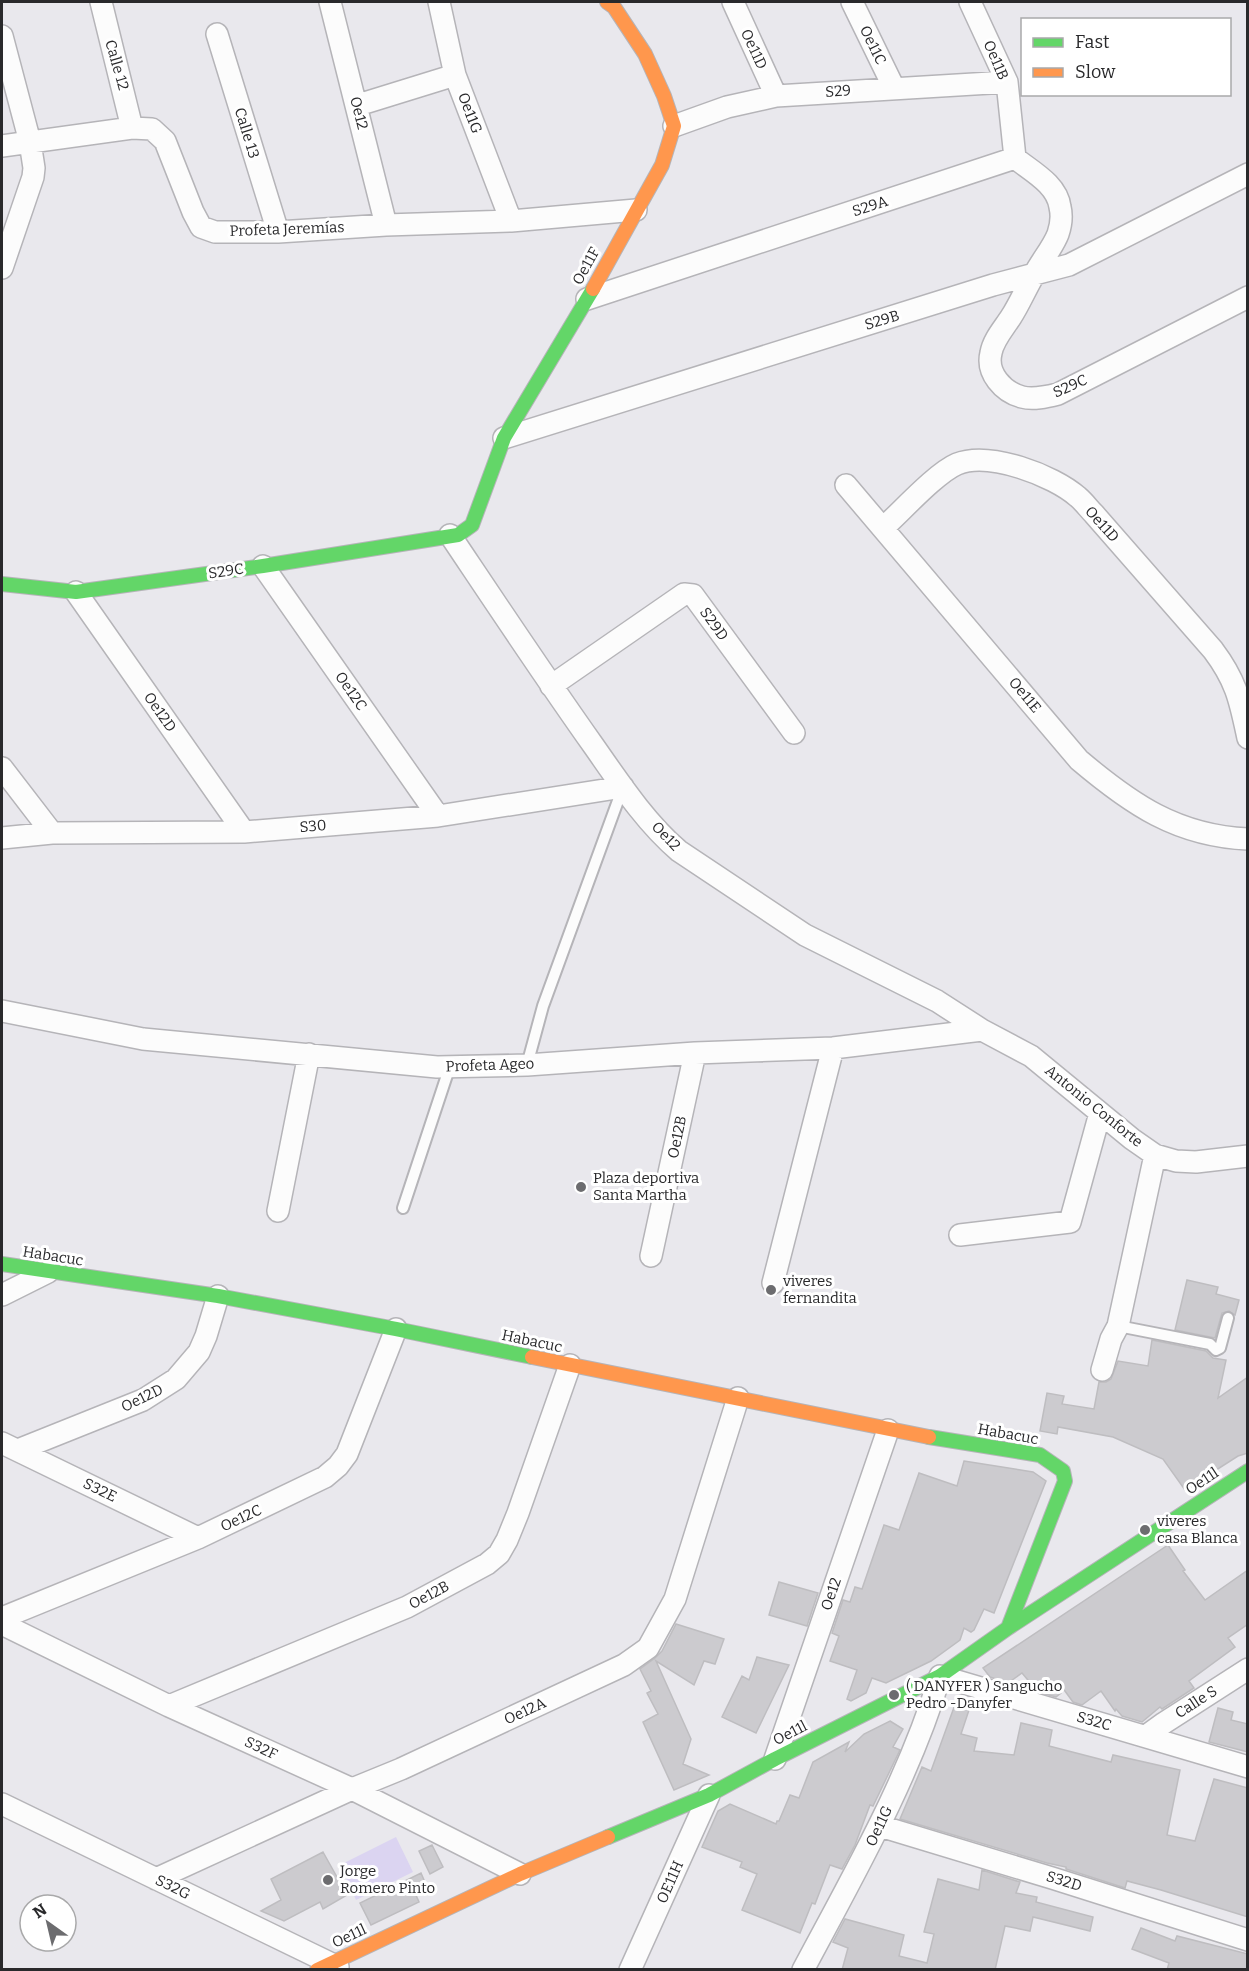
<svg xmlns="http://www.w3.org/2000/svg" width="1249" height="1971" font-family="Bitter,serif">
	<rect width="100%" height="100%" fill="#e9e8ed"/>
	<path fill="#dbd4f1" d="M396 1837 413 1872 356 1900 340 1865Z"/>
	<path fill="#cccbcf" stroke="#bebdc0" stroke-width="1.5" d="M1187 1280 1218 1287 1216 1294 1239 1300 1235 1315 1229 1311 1222 1313 1215 1338 1175 1330Z
		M1152 1340 1206 1351 1213 1358 1226 1360 1218 1398 1248 1377V1453L1238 1456 1185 1490 1163 1459 1113 1437 1058 1427 1057 1434 1040 1431 1047 1393 1064 1396 1062 1404 1094 1409 1099 1382H1106L1111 1379 1118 1361 1148 1366Z
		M964 1461 1033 1472 1046 1481 994 1613 984 1609 974 1630 971 1632 964 1628 960 1640 931 1661 886 1683 872 1678 866 1693 851 1701 847 1699 857 1670 830 1661 839 1636 832 1633 843 1600 850 1602 855 1587 862 1589 884 1525 899 1530 919 1473 957 1486Z
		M1168 1545 1185 1570 1183 1571 1205 1600 1248 1570V1624L1228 1638 1235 1647 1189 1681 1194 1688 1162 1709 1160 1707 1142 1722 1122 1716 1116 1709 1115 1711 1101 1691 1082 1705 1073 1702 1062 1687 1061 1693 1056 1697 1038 1692 1022 1673 1008 1683 990 1677 983 1668Z
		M779 1582 818 1593 807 1626 769 1615Z
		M676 1624 724 1639 715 1664 704 1661 694 1685 656 1661 691 1739 683 1764 709 1775 674 1790 643 1722 658 1714 647 1693 651 1691 640 1669 655 1658 662 1651Z
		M757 1657 789 1665 756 1733 722 1717 742 1676 749 1680Z
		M957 1699 971 1704 961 1734 977 1738 974 1751 1014 1755 1021 1723 1052 1730 1049 1746 1111 1762 1113 1755 1180 1770 1167 1835 1195 1841 1214 1779 1248 1788V1917L1161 1890 1127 1881 1125 1888 1066 1869V1867L1047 1863 900 1819 922 1767 931 1771Z
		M1218 1708 1233 1712 1231 1720 1248 1724V1752L1209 1742Z
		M890 1721 903 1729 893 1747 900 1750 873 1806 870 1805 855 1845 842 1869 830 1865 815 1904 812 1903 800 1933 742 1910 757 1874 740 1867 742 1862 702 1847 718 1811 730 1804 776 1824 777 1821H779L790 1795 799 1798 813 1762 849 1742 845 1752 864 1734Z
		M432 1845 443 1867 430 1874 419 1851Z
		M323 1852 347 1895 323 1909 320 1902 284 1921 261 1911 281 1900 271 1879Z
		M982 1870 1020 1882 1016 1893 1037 1897 1036 1902 1093 1917 1090 1931 1033 1917 1030 1931 1005 1926 995 1970H842L848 1948 833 1942 845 1919 904 1935 899 1956 927 1963 934 1934 924 1932 938 1879 979 1890Z
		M421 1873 427 1887 415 1893 419 1902 371 1925 360 1903Z
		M1141 1928 1175 1941 1177 1936 1248 1954V1970H1167L1169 1963 1132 1949Z"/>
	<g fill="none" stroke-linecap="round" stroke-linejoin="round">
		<defs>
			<path id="lane" d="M527 1065 543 1006 623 787
				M403 1208 450 1066
				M1118 1326 1210 1344 1216 1350 1220 1348 1228 1318"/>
			<path id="street" d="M101 2 132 128
				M330 2 386 225
				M439 2 455 75 511 221
				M733 2 776 96
				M852 2 894 88
				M970 2 1007 82 1015 158
				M217 34 278 232
				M2 36 30 142 34 168 33 177 2 268
				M358 105 455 75
				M674 126 727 107 776 96 1007 82
				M2 146 132 128 152 129 165 141 193 212 201 227 215 232H278L386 225 511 221 636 210
				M587 299 1015 158C1031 171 1057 184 1060 207 1062 215 1061 225 1058 234 1053 247 1042 260 1035 273 1026 288 1020 303 1011 317 1004 328 993 340 991 353 986 373 1003 392 1022 397 1033 400 1046 397 1058 394L1248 297
				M504 438 993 285 1069 265 1248 174
				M846 485 1079 760C1131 804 1177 836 1248 839
				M883 528C901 512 936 473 957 464 989 451 1053 475 1078 497 1084 502 1089 509 1094 514L1213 650C1237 682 1240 701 1248 738
				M450 535C497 605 544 676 593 745 619 782 645 822 679 851L805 935 937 1001 982 1030 1031 1056 1132 1139 1155 1155 1176 1161 1196 1162 1248 1156
				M263 566 438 816
				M76 592 244 832
				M551 686 684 594 693 595 794 733
				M2 768 52 833
				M2 838 52 833 244 832 438 816 623 787
				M2 1011 143 1039 437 1067 527 1065 695 1053 833 1048 982 1030
				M278 1211 309 1054
				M960 1235 1070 1222 1100 1113
				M651 1256 695 1053
				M773 1283 833 1048
				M2 1295 48 1272
				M1102 1370 1111 1339 1118 1326 1155 1155
				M2 1443 198 1538
				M18 1450 143 1400 176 1379 199 1352 206 1336 218 1296
				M2 1618 198 1538 325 1477 338 1466 347 1454 396 1329
				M2 1624 169 1706 352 1789 520 1874
				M169 1706 407 1607 487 1564 499 1554 507 1540 518 1513 570 1365
				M1146 1736 1164 1723 1248 1669
				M775 1759 888 1430
				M2 1804 338 1967
				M880 1826 1052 1878 1248 1940
				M156 1879 352 1789 401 1769 624 1665 648 1648 675 1599 738 1398
				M630 1970 709 1795
				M803 1970C854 1874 909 1779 940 1676L1248 1767"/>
			<path id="fast" d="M2 584 76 592 263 566 458 535 472 525 504 438 593 289
				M2 1264 218 1296 396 1329 532 1357
				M929 1437 1040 1455 1063 1471 1065 1481 1008 1628
				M608 1837 709 1795 775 1759 940 1676 1008 1628 1248 1471"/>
			<path id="slow" d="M593 289 662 165 674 126 664 96 645 54 614 7 607 2
				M532 1357 929 1437
				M317 1970 520 1874 608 1837"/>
		</defs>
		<use href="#lane" stroke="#b5b4b8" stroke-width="14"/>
		<use href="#street" stroke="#b5b4b8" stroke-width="24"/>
		<use href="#fast" stroke="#b5b4b8" stroke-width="16"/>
		<use href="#slow" stroke="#b5b4b8" stroke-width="16"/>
		<use href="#lane" stroke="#fcfcfc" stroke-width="10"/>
		<use href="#street" stroke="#fcfcfc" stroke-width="21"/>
		<use href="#fast" stroke="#63d668" stroke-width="14"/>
		<use href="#slow" stroke="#ff974d" stroke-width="14"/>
	</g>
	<g fill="#6c6c6f" stroke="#fff" stroke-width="2">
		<circle cx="581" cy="1187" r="6"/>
		<circle cx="771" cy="1290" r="6"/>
		<circle cx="1145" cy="1530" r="6"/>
		<circle cx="894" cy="1695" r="6"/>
		<circle cx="328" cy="1880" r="6"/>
	</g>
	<g text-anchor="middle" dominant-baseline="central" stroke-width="6" stroke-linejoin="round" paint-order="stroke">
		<g font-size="15" fill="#29292b" stroke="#fff">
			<text transform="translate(873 45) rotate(64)">Oe11C</text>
			<text transform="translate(754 49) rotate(65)">Oe11D</text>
			<text transform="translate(996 60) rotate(67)">Oe11B</text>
			<text transform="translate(117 65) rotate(74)">Calle 12</text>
			<text transform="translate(838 91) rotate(-4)">S29</text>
			<text transform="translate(359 113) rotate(76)">Oe12</text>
			<text transform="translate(470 113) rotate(69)">Oe11G</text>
			<text transform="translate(247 133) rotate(73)">Calle 13</text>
			<text transform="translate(870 206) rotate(-18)">S29A</text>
			<text transform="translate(287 229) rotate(-2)">Profeta Jeremías</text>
			<text transform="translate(586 266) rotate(-61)">Oe11F</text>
			<text transform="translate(882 320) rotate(-17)">S29B</text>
			<text transform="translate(1070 386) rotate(-24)">S29C</text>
			<text transform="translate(1102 524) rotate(48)">Oe11D</text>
			<text transform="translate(226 571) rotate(-8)">S29C</text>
			<text transform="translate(714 624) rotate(54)">S29D</text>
			<text transform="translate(351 691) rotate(55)">Oe12C</text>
			<text transform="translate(1025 695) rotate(50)">Oe11E</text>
			<text transform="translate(160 712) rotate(55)">Oe12D</text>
			<text transform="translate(313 826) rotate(-5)">S30</text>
			<text transform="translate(666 836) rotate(46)">Oe12</text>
			<text transform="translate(490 1065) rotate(-2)">Profeta Ageo</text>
			<text transform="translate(1094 1106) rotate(39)">Antonio Conforte</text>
			<text transform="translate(677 1137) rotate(-78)">Oe12B</text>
			<text transform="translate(53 1256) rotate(9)">Habacuc</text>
			<text transform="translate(532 1341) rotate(12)">Habacuc</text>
			<text transform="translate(142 1398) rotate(-26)">Oe12D</text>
			<text transform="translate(1008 1434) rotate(10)">Habacuc</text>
			<text transform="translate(1202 1481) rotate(-33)">Oe11l</text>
			<text transform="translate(100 1490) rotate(26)">S32E</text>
			<text transform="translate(241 1518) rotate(-25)">Oe12C</text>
			<text transform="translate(831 1594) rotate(-71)">Oe12</text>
			<text transform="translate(429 1595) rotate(-28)">Oe12B</text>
			<text transform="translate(1196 1702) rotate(-33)">Calle S</text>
			<text transform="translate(525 1711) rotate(-25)">Oe12A</text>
			<text transform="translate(1094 1721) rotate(16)">S32C</text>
			<text transform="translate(790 1733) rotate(-27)">Oe11l</text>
			<text transform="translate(261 1748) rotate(25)">S32F</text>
			<text transform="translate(879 1826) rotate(-65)">Oe11G</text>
			<text transform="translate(1064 1881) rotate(17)">S32D</text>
			<text transform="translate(670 1882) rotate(-66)">OE11H</text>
			<text transform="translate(173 1887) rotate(26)">S32G</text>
			<text transform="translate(349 1936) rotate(-25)">Oe11l</text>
		</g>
		<g font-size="15" fill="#29292b" stroke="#fff" text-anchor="start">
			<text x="593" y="1178">Plaza deportiva<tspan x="593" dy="17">Santa Martha</tspan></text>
			<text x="783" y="1281">viveres<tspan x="783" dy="17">fernandita</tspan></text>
			<text x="1157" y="1521">viveres<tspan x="1157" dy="17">casa Blanca</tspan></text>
			<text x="906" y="1686">( DANYFER ) Sangucho<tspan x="906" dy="17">Pedro -Danyfer</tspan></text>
			<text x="340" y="1871">Jorge<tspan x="340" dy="17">Romero Pinto</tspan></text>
		</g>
	</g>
	<rect width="1249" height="1971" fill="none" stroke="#29292b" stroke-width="6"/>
	<rect x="1021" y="18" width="210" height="78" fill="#ffffff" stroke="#a9a9aa" stroke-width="1.5"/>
	<rect x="1033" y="38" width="30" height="9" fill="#63d668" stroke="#a9a9aa" stroke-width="1.5"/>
	<text x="1075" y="48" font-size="18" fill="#29292b">Fast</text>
	<rect x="1033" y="68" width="30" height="9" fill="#ff974d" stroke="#a9a9aa" stroke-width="1.5"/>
	<text x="1075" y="78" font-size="18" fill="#29292b">Slow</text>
	<g transform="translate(48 1923) rotate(326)"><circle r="28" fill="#ffffff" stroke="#a9a9aa" stroke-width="1.5"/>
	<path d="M0-4.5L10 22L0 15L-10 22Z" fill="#6c6c6f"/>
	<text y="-9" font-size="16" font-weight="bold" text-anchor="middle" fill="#29292b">N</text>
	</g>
</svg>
